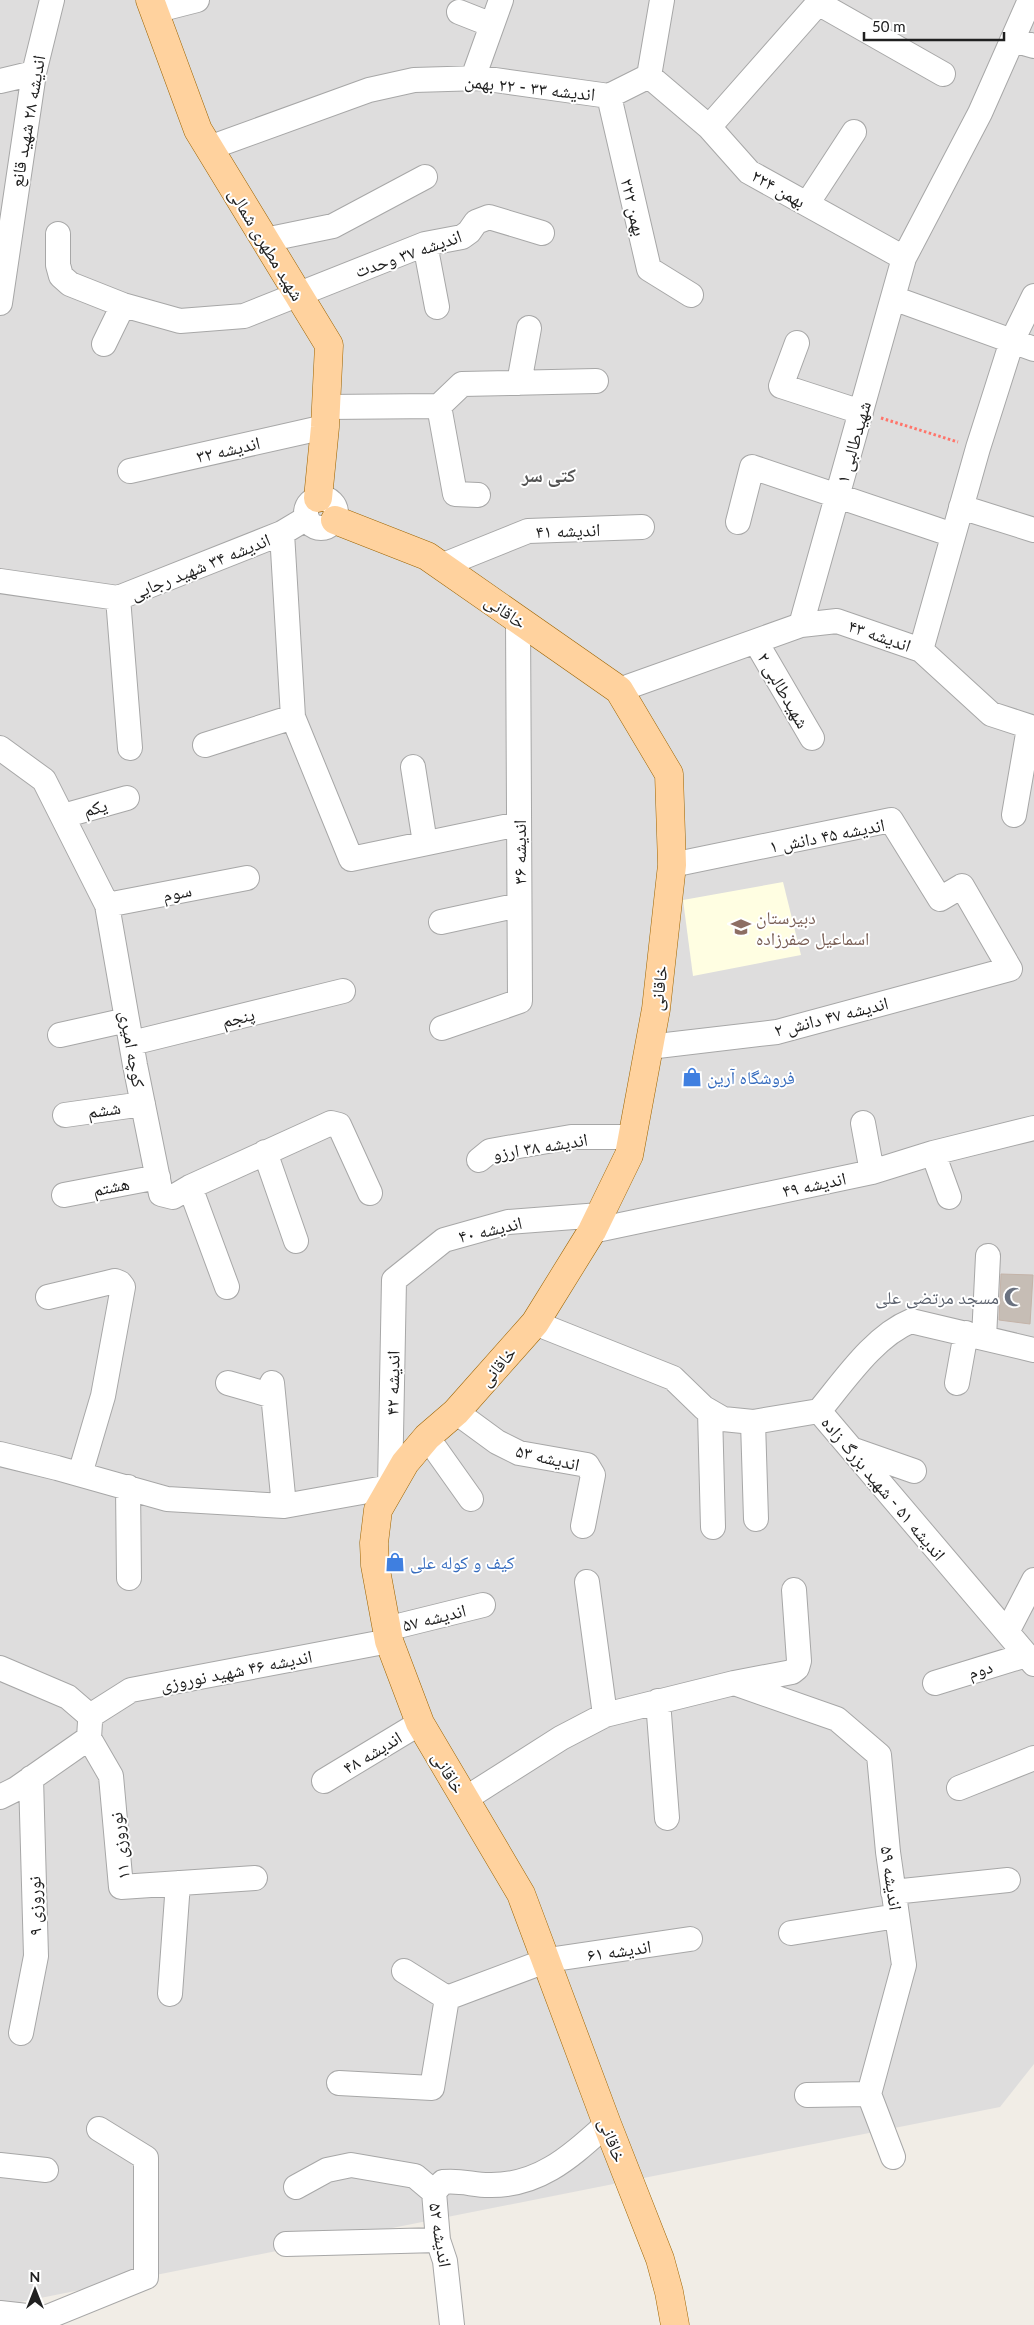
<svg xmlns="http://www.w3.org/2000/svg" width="1034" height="2325" font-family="Lato,'Noto Naskh Arabic',sans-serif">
	<rect width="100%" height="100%" fill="#f1ede6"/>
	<path fill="#dedddd" d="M0 0H1034V2064L1000 2107 0 2306Z"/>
	<path fill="#fffee2" d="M783 882 801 955 693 976 683 900Z"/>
	<path fill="#c6bdb5" stroke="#c4b3a8" d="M1001 1274 1033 1275 1030 1324 999 1320Z"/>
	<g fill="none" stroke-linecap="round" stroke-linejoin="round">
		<defs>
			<path id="minor" d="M818 3 943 74
				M154 11 197 0
				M459 12 492 25
				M1013 40 1034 46
				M649 76 709 127 749 172 904 258
				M649 76 662 0
				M473 78 501 0
				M0 81 34 73
				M609 96 649 269 691 295
				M709 127 821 0
				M209 148 369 90 414 80 481 78 609 96 649 76
				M807 204 854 132
				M58 234V265L61 276 70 284 123 305 180 321 244 316 425 244 462 237 469 232 476 222 489 217 542 233
				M265 240 333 226 425 177
				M425 244 437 307
				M893 298 1034 349
				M0 303 34 73 52 0
				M797 343 781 386 861 412
				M104 344 123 305
				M519 383 529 328
				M439 406 455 494 478 495
				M326 407 439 406 462 384 596 381
				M130 471 325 427
				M306 513a15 15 0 1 1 30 0a15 15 0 1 1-30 0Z
				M961 507 1034 530
				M738 522 752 467 953 535
				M282 533 293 717 351 859 518 824
				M441 566 528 531 642 527
				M0 581 118 598 282 533 307 518
				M118 598 130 748
				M801 625 904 258 980 113 1030 0
				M756 642 812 738
				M921 650 978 448 1012 341 1034 296
				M619 690 801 625 837 621 921 650 991 714 1034 728
				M205 745 293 717
				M0 748 44 780 107 905 135 1065 161 1194 173 1197 190 1187 331 1123 339 1125 370 1193
				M413 767 425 843
				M1014 815 1029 728
				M63 816 127 798
				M107 905 247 878
				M441 922 519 905
				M442 1028 520 1001 518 620
				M60 1035 127 1020
				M132 1043 343 991
				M649 1047 777 1032 1010 969 962 886 940 899 891 820 672 865
				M65 1115 143 1104
				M863 1123 872 1172
				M265 1152 296 1241
				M933 1153 949 1197
				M479 1160 490 1151 571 1137H632
				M190 1187 227 1287
				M64 1195 158 1177
				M592 1231 872 1172 933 1153 1034 1128
				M48 1297 115 1281 120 1283 123 1287 103 1396 80 1474
				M535 1323 673 1378 704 1408 723 1419 753 1422 819 1411 1034 1664
				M984 1338 988 1256
				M228 1383 273 1396
				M272 1383 284 1506
				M957 1383 966 1333
				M819 1411C844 1381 874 1336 911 1321L1034 1350
				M456 1412 497 1442 519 1453 587 1465 593 1475 583 1526
				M710 1412 713 1527
				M753 1422 756 1519
				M427 1437 471 1499
				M854 1450 914 1471
				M0 1454 57 1468 167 1499 284 1506 390 1487 394 1280 444 1240 508 1222 600 1215
				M128 1487 129 1578
				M587 1582 605 1715
				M386 1629 483 1605
				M1007 1632 1034 1580
				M0 1668 68 1697 90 1716
				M734 1683 837 1719 879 1755 888 1852 904 1965 869 2094 893 2157
				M935 1683 1026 1655
				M658 1701 667 1818
				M90 1716 131 1690 389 1641
				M89 1738 111 1776 121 1887 255 1878
				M324 1781 420 1723
				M959 1788 1034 1758
				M0 1797 16 1789 89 1738 90 1722
				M465 1799 561 1738 605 1715 734 1683 792 1672 797 1668 799 1661 794 1590
				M893 1892 1008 1880
				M791 1933 897 1916
				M404 1971 447 1998
				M170 1994 178 1883
				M21 2033 36 1956 31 1778
				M339 2083 432 2088 447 1998 548 1960 690 1939
				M807 2095 869 2094
				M0 2165 46 2170
				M296 2187 327 2170 351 2165 415 2176 434 2192
				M286 2244 438 2240
				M0 2313 45 2318 146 2277V2158L99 2129
				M452 2325 445 2261 438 2240 434 2192 443 2182C461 2180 473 2185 489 2185 540 2186 571 2156 607 2124"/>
			<path id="major" d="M150 0 198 130 329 345 325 427 318 498
				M335 520 427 556 619 690 669 774 672 865 656 1009 629 1155 592 1231 535 1323 456 1412 427 1437 405 1463 378 1510 374 1543 375 1565 389 1641 420 1723 521 1894 607 2124 660 2259 669 2292 675 2325"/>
		</defs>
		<use href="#minor" stroke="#a7a7a7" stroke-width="26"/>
		<use href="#major" stroke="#9d6400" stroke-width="29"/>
		<path stroke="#ff746a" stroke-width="3" stroke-dasharray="2.5 2.5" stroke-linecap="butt" d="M881 418 958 442"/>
		<use href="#minor" stroke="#fff" stroke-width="24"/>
		<use href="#major" stroke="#ffd29e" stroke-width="28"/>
	</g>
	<defs>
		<symbol id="school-bare" viewBox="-9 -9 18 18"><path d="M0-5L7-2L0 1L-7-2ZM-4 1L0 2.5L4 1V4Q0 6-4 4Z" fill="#8d6e63" stroke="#fff" stroke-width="2.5" paint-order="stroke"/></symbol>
		<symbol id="shop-bare" viewBox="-9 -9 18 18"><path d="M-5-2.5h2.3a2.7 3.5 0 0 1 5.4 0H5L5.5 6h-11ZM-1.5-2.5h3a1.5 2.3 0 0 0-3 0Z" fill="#3f7fe0" stroke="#fff" stroke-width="2.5" paint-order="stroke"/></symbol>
		<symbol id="mosque-bare" viewBox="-9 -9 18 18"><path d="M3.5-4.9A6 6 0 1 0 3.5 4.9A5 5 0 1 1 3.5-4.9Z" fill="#6b7280" stroke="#fff" stroke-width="2.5" paint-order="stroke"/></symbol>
	</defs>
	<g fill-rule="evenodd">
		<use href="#school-bare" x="727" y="913" width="28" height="28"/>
		<use href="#shop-bare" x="678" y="1063" width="28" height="28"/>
		<use href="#mosque-bare" x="1000" y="1283" width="28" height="28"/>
		<use href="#shop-bare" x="381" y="1548" width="28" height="28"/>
	</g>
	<g text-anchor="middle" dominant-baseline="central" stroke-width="4" stroke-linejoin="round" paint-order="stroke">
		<g font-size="18" fill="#202020" stroke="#fff">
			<text transform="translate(530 87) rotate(6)">اندیشه ۳۳ - ۲۲ بهمن</text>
			<text transform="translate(27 121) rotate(-80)">اندیشه ۲۸ شهید قانع</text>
			<text transform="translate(779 188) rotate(30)">۲۲بهمن ۴</text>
			<text transform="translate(634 207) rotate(77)">۲۲بهمن ۲</text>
			<text transform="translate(267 244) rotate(59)">شهید مطهری شمالی</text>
			<text transform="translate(408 253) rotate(-19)">اندیشه ۳۷ وحدت</text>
			<text transform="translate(853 442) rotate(-74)">شهیدطالبی ۱</text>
			<text transform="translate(228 449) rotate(-13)">اندیشه ۳۲</text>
			<text transform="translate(568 530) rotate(-2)">اندیشه ۴۱</text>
			<text transform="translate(200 566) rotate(-22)">اندیشه ۳۴ شهید رجایی</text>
			<text transform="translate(506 611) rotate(35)">خاقانی</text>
			<text transform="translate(880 635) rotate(19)">اندیشه ۴۳</text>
			<text transform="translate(784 690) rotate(60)">شهیدطالبی ۲</text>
			<text transform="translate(95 807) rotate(-16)">یکم</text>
			<text transform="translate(827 835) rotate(-11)">اندیشه ۴۵ دانش ۱</text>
			<text transform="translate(519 852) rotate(-90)">اندیشه ۳۶</text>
			<text transform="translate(177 892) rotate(-11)">سوم</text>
			<text transform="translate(658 988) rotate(-83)">خاقانی</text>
			<text transform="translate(831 1016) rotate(-14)">اندیشه ۴۷ دانش ۲</text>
			<text transform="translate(238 1017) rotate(-14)">پنجم</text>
			<text transform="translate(133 1049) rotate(80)">کوچه امیری</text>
			<text transform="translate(104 1109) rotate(-8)">ششم</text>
			<text transform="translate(540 1146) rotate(-9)">اندیشه ۳۸ ارزو</text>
			<text transform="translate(814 1184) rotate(-12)">اندیشه ۴۹</text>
			<text transform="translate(111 1186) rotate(-11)">هشتم</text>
			<text transform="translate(490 1229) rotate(-13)">اندیشه ۴۰</text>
			<text transform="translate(497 1366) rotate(-49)">خاقانی</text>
			<text transform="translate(392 1383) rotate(-89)">اندیشه ۴۲</text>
			<text transform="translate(548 1457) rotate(13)">اندیشه ۵۳</text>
			<text transform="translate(884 1488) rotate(50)">اندیشه ۵۱ - شهید بزرگ زاده</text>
			<text transform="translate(434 1617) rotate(-14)">اندیشه ۵۷</text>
			<text transform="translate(980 1669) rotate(-17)">دوم</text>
			<text transform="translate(236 1670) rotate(-11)">اندیشه ۴۶ شهید نوروزی</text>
			<text transform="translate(372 1752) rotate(-31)">اندیشه ۴۸</text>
			<text transform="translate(449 1772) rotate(59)">خاقانی</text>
			<text transform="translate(119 1846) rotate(-97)">نوروزی ۱۱</text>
			<text transform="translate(892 1878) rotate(82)">اندیشه ۵۹</text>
			<text transform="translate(34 1906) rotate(-91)">نوروزی ۹</text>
			<text transform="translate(619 1950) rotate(-8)">اندیشه ۶۱</text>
			<text transform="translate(613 2140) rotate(69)">خاقانی</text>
			<text transform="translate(441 2235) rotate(81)">اندیشه ۵۲</text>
		</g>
		<g font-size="18" fill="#785e54" stroke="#fff" text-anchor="start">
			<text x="756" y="917">دبیرستان<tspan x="756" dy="21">اسماعیل صفرزاده</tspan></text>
		</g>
		<g font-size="18" fill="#366cbe" stroke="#fff" text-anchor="start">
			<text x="707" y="1077">فروشگاه آرین</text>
			<text x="410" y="1562">کیف و کوله علی</text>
		</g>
		<g font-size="18" fill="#5b616d" stroke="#fff" text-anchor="end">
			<text x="999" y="1297">مسجد مرتضی علی</text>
		</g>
		<g font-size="19" font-weight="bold" fill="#535353" stroke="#fff">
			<text x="549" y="474">کتی سر</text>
		</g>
	</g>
	<g transform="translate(35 2290)" stroke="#ffffff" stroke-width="4" paint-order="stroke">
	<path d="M0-4L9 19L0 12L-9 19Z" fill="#202020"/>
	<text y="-8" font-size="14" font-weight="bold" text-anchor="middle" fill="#202020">N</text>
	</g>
	<path d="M864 32v8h140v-8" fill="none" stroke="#202020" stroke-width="2.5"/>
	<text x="872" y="32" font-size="15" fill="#202020" stroke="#ffffff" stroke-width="4" paint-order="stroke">50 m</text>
</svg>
